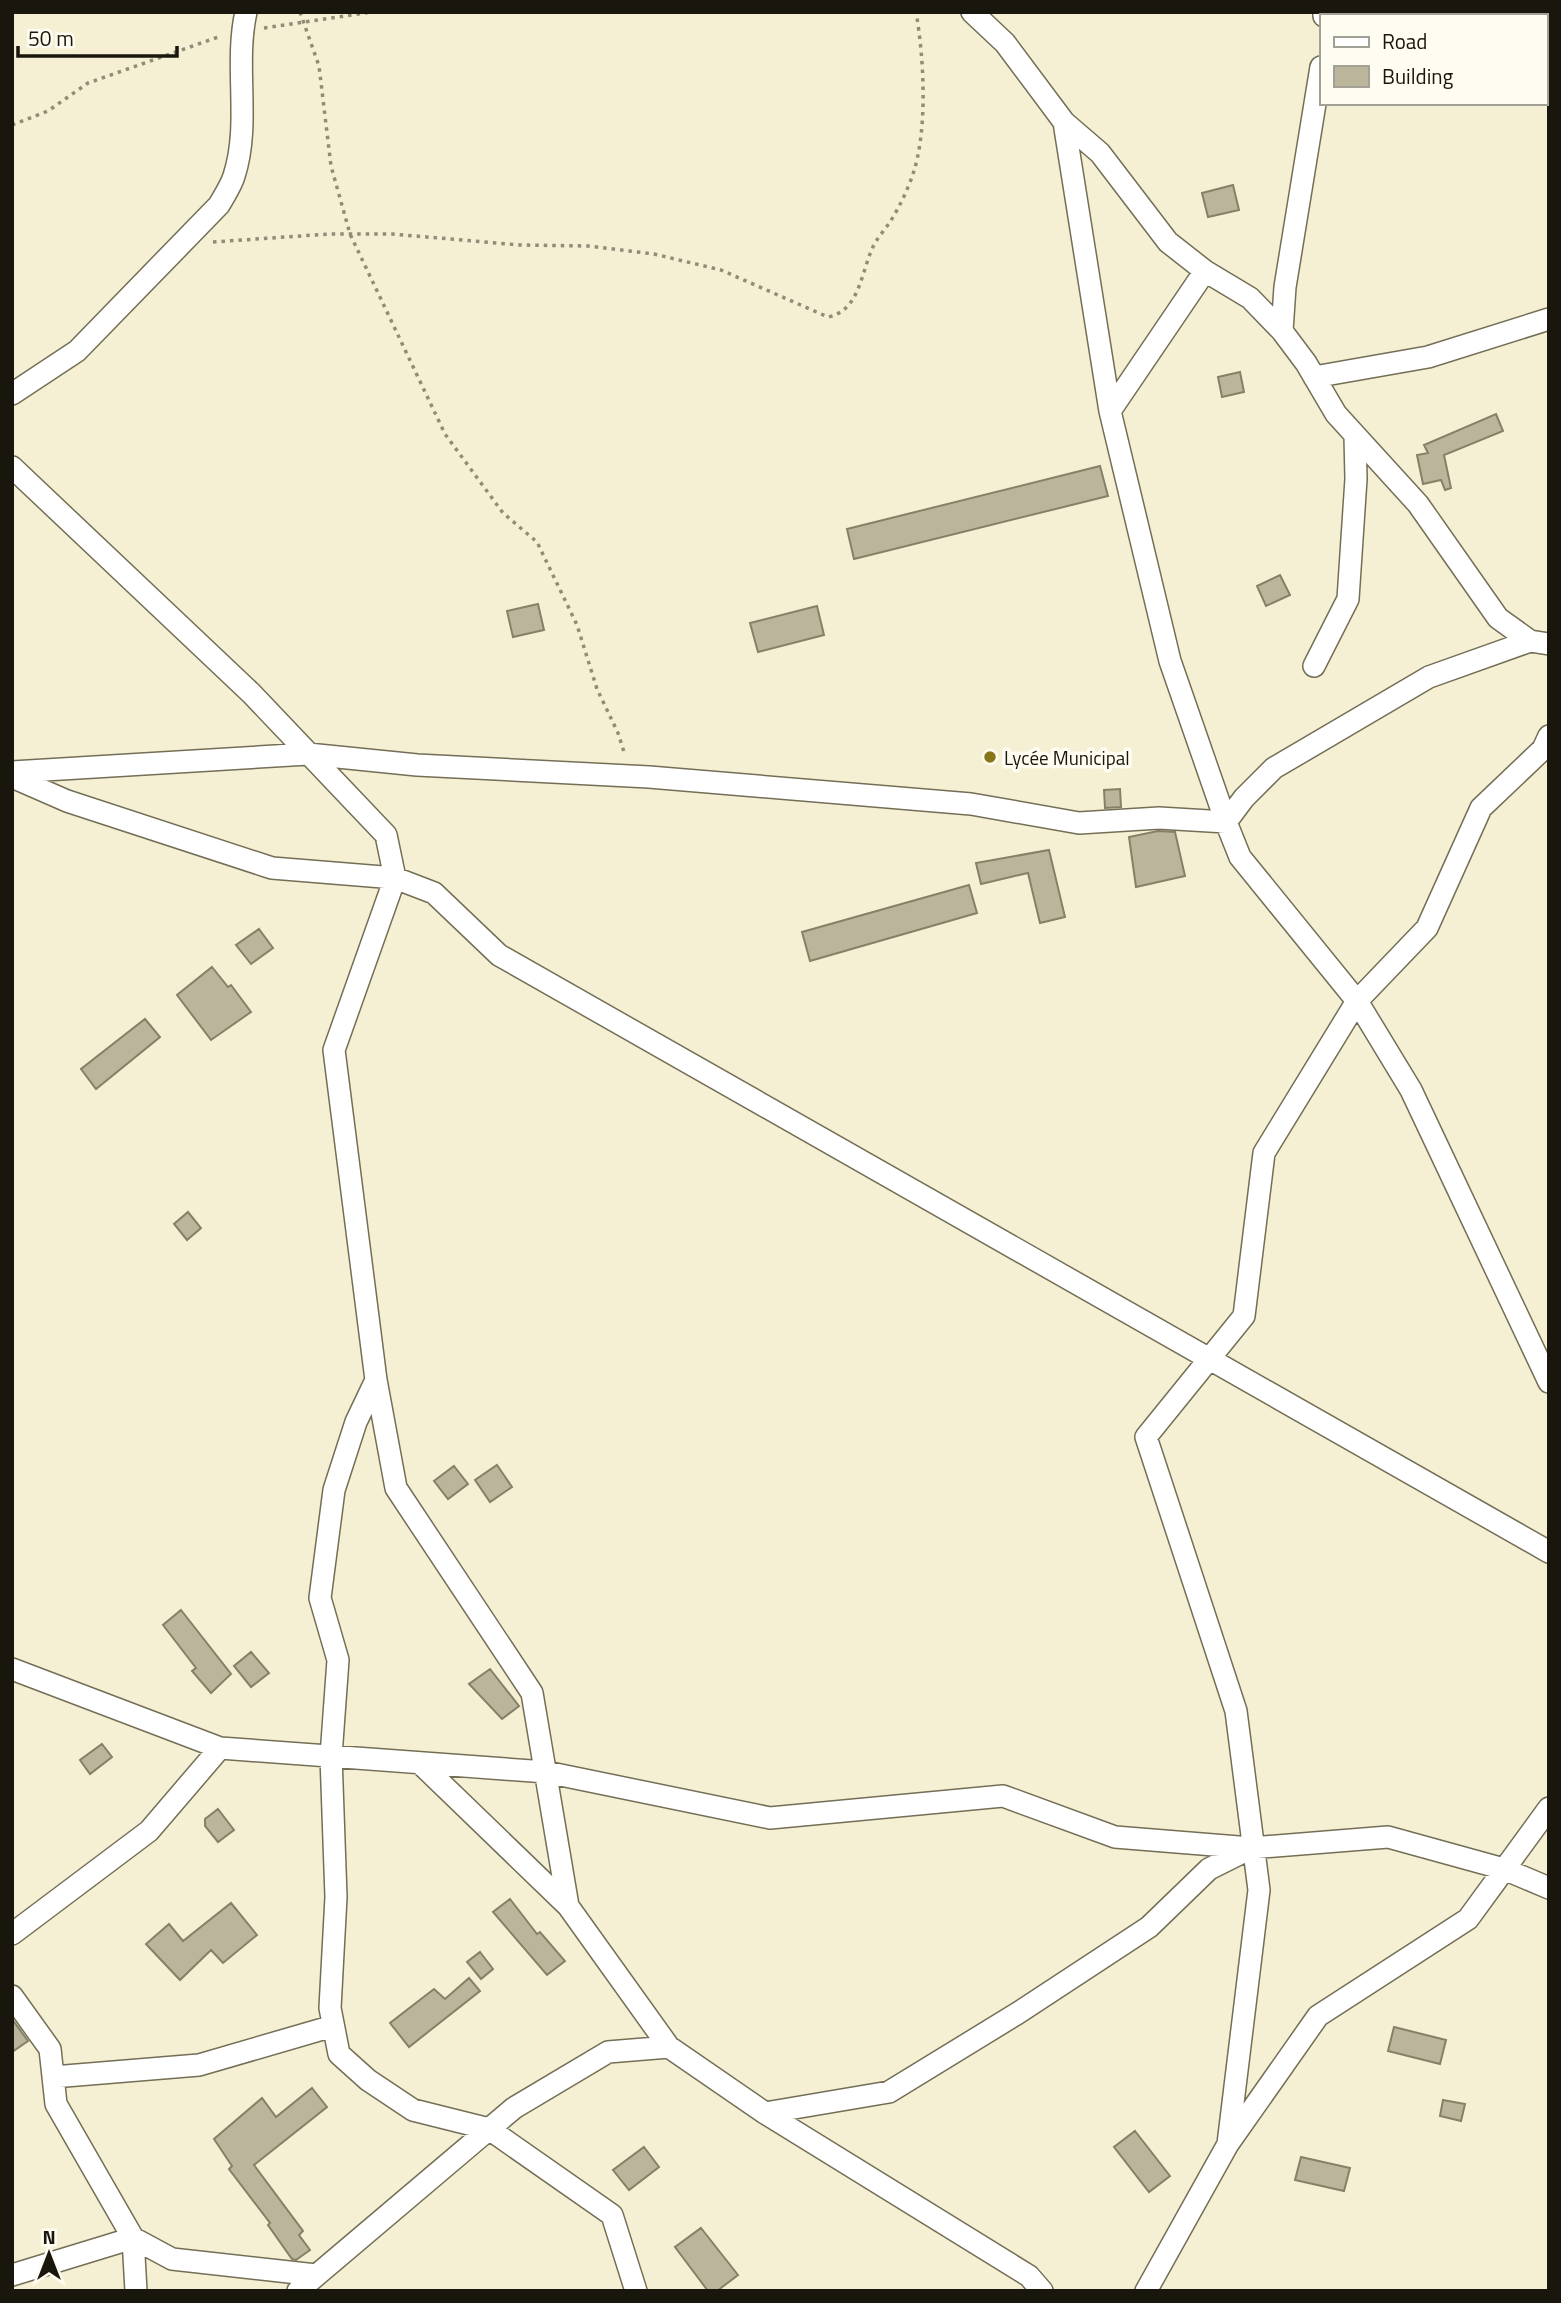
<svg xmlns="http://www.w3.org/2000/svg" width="1561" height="2303" font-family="'Titillium Web',sans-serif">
	<rect width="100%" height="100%" fill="#f5f0d4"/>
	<path fill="#bbb69b" stroke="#858067" stroke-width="2" d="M1233 185 1239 210 1208 217 1202 193Z
		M1240 372 1244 392 1222 397 1218 377Z
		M1496 414 1503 431 1444 455 1451 488 1445 490 1441 480 1423 484 1417 455 1428 453 1424 445Z
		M1100 466 1108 496 854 559 847 529Z
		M1280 575 1290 595 1266 606 1257 586Z
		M538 604 544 630 513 637 507 611Z
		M817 606 824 635 758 652 750 623Z
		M1120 789 1121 807 1105 808 1104 790Z
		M1158 831 1175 832 1185 876 1136 887 1129 837Z
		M1049 850 1065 917 1040 923 1028 873 981 884 976 863Z
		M969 885 977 913 810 961 802 932Z
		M259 929 273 948 251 964 236 945Z
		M212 967 228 987 231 985 251 1012 211 1040 177 995Z
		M145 1019 160 1037 96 1089 81 1069Z
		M188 1212 201 1228 187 1240 174 1224Z
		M497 1465 512 1487 490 1502 475 1480Z
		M454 1466 468 1484 448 1499 434 1481Z
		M181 1610 231 1674 211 1693 192 1671 196 1668 163 1625Z
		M251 1652 269 1673 251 1687 234 1666Z
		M490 1669 519 1706 502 1719 469 1684Z
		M102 1744 112 1757 90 1774 80 1760Z
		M218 1809 234 1830 218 1842 205 1826V1819Z
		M510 1899 537 1934 540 1932 565 1961 547 1975 493 1912Z
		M231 1903 257 1935 223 1963 211 1950 180 1980 146 1944 169 1924 183 1941Z
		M480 1952 493 1969 481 1979 467 1962Z
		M469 1978 480 1991 409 2047 390 2023 434 1989 445 1999Z
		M12 2019 28 2041 12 2052Z
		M1394 2027 1446 2040 1440 2064 1388 2051Z
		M312 2088 327 2107 254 2165 303 2231 299 2235 310 2250 296 2260 292 2259 268 2225 270 2223 229 2169 232 2166 214 2139 262 2098 276 2117Z
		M1443 2100 1465 2104 1461 2121 1440 2116Z
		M1135 2131 1170 2176 1149 2192 1114 2147Z
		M644 2147 659 2167 629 2190 613 2170Z
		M1301 2157 1350 2168 1344 2191 1295 2180Z
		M701 2228 738 2275 717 2291H708L675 2247Z"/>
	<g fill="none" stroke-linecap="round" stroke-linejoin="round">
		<defs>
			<path id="minor" d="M972 12 1005 43 1064 122 1100 153 1168 242 1205 271 1250 298 1282 331 1306 363 1336 414 1418 504 1498 618 1530 641
				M1324 12V16
				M1282 331 1285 287 1321 67
				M1314 377 1428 357 1549 319
				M12 394 77 351 219 205C224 196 231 186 234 176 251 124 234 65 246 12
				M1110 411 1205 271
				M12 467 251 693 386 835 395 878 334 1050 376 1380 396 1488 532 1693 568 1906 669 2047 765 2113 1029 2276 1042 2291
				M1549 644 1530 641 1429 677 1274 768 1244 798 1226 822 1240 857 1357 1001 1411 1090 1549 1382
				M1314 666 1348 599 1356 479 1355 436
				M12 772 308 754 417 765 649 777 971 804 1079 823 1159 818 1226 822 1170 661 1110 411 1064 122
				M12 777 67 801 272 868 395 878 434 893 499 955 1549 1552
				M376 1380 356 1422 334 1490 320 1598 338 1660 331 1756 336 1897 330 2008 339 2054 368 2080 413 2110 489 2129 612 2215 636 2291
				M12 1669 220 1748 546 1772 770 1818 1003 1796 1115 1837 1251 1848 1388 1837 1504 1869 1549 1888
				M420 1763 568 1906
				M12 1934 149 1831 220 1748
				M12 1996 50 2049 56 2104 133 2238 136 2291
				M53 2077 199 2065 333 2026
				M765 2113 889 2092 1018 2013 1149 1927 1209 1869 1249 1849
				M1228 2144 1259 1890 1236 1711 1146 1437 1244 1316 1264 1153 1357 1001 1427 928 1481 808 1543 749 1549 736
				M12 2275 133 2238 172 2259 316 2275
				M298 2291 514 2108 608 2052 669 2047
				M1146 2291 1228 2144 1318 2016 1468 1919 1549 1808"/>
		</defs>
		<use href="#minor" stroke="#736e55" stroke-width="24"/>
		<path stroke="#8f8c78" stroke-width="3.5" stroke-dasharray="3.5 5" stroke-linecap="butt" d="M300 12 319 66 331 166 350 234 445 434 503 513 537 542 577 625 597 689 618 733 625 755
			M264 28 371 12
			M12 125 48 111 88 83 221 36
			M213 242 329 234H392L520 245 588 246 654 254 721 270 828 317C859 311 861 274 872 249 876 239 884 231 890 222 899 208 908 189 913 174 928 129 924 58 916 12"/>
		<use href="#minor" stroke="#fff" stroke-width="21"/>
	</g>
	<circle fill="#88761a" stroke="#fffcf1" stroke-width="2.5" cx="990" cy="757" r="7"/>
	<g text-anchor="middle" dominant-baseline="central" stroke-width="7" stroke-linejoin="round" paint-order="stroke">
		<g font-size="19" fill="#18160d" stroke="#fffcf1" text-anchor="start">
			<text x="1004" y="757">Lycée Municipal</text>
		</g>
	</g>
	<rect width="1561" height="2303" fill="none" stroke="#18160d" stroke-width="28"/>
	<rect x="1320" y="14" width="228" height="91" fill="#fffcf1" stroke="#a3a096" stroke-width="2"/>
	<rect x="1334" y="37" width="35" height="10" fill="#ffffff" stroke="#a3a096" stroke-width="2"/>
	<text x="1382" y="49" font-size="21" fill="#18160d">Road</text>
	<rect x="1334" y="66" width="35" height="21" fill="#bbb69b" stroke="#a3a096" stroke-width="2"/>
	<text x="1382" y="84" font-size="21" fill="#18160d">Building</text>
	<g transform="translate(49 2254)" stroke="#fffcf1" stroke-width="5" paint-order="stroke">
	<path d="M0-5L12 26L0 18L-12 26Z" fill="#18160d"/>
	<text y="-10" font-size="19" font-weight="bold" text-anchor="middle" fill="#18160d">N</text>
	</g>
	<path d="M18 46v10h159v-10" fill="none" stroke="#18160d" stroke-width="3.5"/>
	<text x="28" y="46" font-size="21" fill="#18160d" stroke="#fffcf1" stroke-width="5" paint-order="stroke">50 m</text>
</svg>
